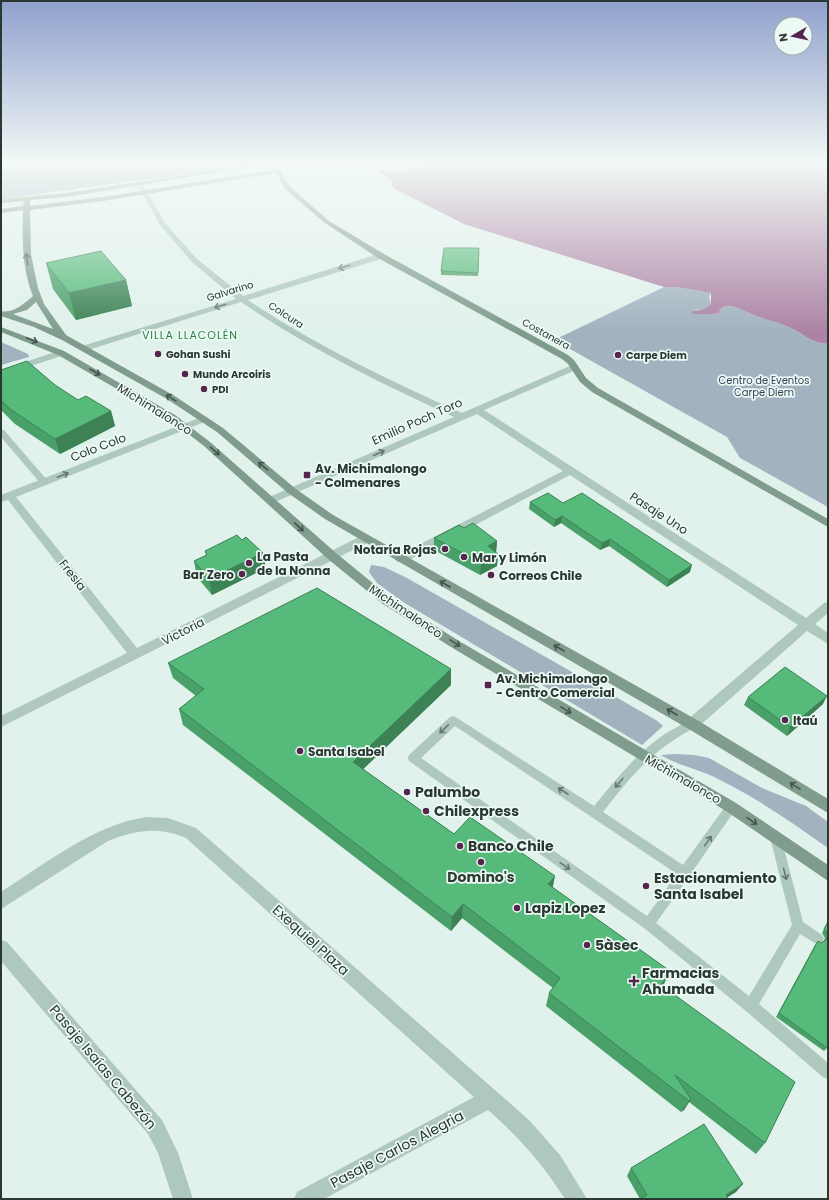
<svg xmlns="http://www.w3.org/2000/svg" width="829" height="1200" font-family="Poppins,sans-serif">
	<rect width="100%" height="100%" fill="#e1f1eb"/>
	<path fill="#a2b2bf" d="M1 164H259L1 199Z
		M664 287H676L711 293 709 297 711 304 706 308 695 310 698 314H714L722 312 719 310C731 301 743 310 754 315 764 320 776 321 786 326 803 333 807 342 828 344V507L740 458 727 437 554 340Z
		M1 342 28 354 29 357 1 365Z
		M371 565 384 567 407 578 656 720 663 726 642 745 403 602 377 583 369 572Z
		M675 754 694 755 709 758 762 788 806 806 828 822V848C793 823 757 798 718 779 700 769 678 766 661 755Z"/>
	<path fill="#ac83a5" d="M368 164H828V344C807 342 804 333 786 326 776 321 764 320 754 315 743 311 731 301 719 310L722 312 714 314H694L691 312 706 308 711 304V293L676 287H664L464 224 393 188 391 180Z"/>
	<path fill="#e1f1eb" d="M379 164H423L427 167 389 172 386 169 377 171 372 167 380 166Z"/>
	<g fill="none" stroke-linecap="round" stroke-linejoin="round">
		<path fill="#aec8bd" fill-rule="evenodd" d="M1 430H4L47 480 48 482 47 484H41L1 437Z
			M454 716 594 806C619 776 643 744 679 726 684 723 689 719 696 721L697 724 696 727C653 749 632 775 603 812L683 865 727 804 731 802 735 804 737 807 735 810 692 872 690 877 688 878 656 923 749 996 792 925 770 837 772 833 776 832 780 833 803 922 822 935 824 939 822 943 818 945 800 934 759 1004 828 1063V1079L823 1077 746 1011 644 928 409 761 408 758 409 755 450 717ZM455 726 677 874 647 916 421 758Z"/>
		<path fill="#aec8bd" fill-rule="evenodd" d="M138 183H142L165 223 197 259 243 296 378 254H384V258L248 300C315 345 388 380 462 413L572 365H578V369L484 410 806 618 824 603 828 602V613L815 624 828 633V644L807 631 697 728 692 729 687 728 685 724 687 720 798 625 570 475 405 562H397L395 559 397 556 563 471 477 414 275 502H267L266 500 267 498 454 417C380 383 308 348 241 302L88 350H82V346L236 299 192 262 160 225 137 184Z
			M61 350 65 353 64 355 1 376V370Z
			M204 416 209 419 207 421 16 497 137 648 361 536H369L371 539 369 542 1 727V716L127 653 8 500 1 502V495Z
			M147 817 168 818 196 828 529 1120 560 1155 587 1199H565C543 1164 519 1137 488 1110L324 1199H294L297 1192 474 1097 186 838C159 826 135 830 108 841L1 909V892C45 864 95 824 147 817Z
			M1 940 7 942 162 1120 178 1153 193 1199H173L158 1153 148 1134 1 961Z"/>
		<path fill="#7f9c8d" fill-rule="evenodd" d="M268 164H275L281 171 290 187 329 221 384 254 568 355 574 360 586 378 598 388 828 519V527L592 392 580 382 568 364 562 359 378 258 325 223 285 189 276 173 103 201 30 210 31 255 38 288 44 304 66 335 173 395 223 428 296 489 333 515 697 720 828 799V813L687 728 325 519 288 493 217 432 167 399 62 340 34 327 1 316V311C13 314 25 303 33 296 22 269 22 239 23 210L1 213V209L23 206 24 201 1 203V199L67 193 223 169 226 171 67 197 30 200V206L103 197 273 170ZM36 302 53 329 13 314 27 310Z
			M1 327 64 351 175 415 210 442 336 553 391 598 459 641 736 803 828 865V881L726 811 451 647 383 604 328 559 204 446 169 419 58 355 1 332Z"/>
	</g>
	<path fill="#4aa069" d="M479 248 478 276 441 275V271Z
		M46 263 126 280 132 306 76 320 53 289Z
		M1 370 55 385 78 400 111 411 115 426 60 454 15 424 1 410Z
		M530 502 563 503 690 572 667 587 609 546 600 550 561 523 554 527 529 509Z
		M464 528 497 541 496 552 498 554 497 566 480 575 434 550V538Z
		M205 551 266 568 212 595 197 577 194 561 206 555Z
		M168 663 451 669V685L363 769 454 834 552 887 664 984 663 987 765 1143 756 1154 689 1102 684 1110 681 1112 546 1006 549 993 553 988 462 918 451 931 183 725 179 709 196 696 173 678Z
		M748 697 823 704 787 736 744 705Z
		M828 921 827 1048 824 1051 776 1017 815 945 818 941 821 943 824 941 825 938 822 933Z
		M631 1168 736 1192 727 1197 640 1199 627 1176Z"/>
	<path fill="#3c8255" d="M240 164H257L241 167Z
		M126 280 132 306 76 320 69 293Z
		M111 411 115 426 60 454 55 439Z
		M562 516 561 523 554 527 555 520Z
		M610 539 609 546 600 550 602 543Z
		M497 541 496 553 488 546Z
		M263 553 266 568 212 595 209 579Z
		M498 554 497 566 480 575 481 563Z
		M692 565 690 572 667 587 669 580Z
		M451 669V685L354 778 353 762Z
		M827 696 823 704 787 736 790 727Z
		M555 876 552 891 548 884Z
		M463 904 462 918 451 931 452 917Z
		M670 971 664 984 655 999 661 985Z
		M691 1099 684 1110 681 1112 689 1101Z
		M743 1184 736 1192 725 1199 726 1195Z"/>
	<path fill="#56ba7a" stroke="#3c8255" d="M444 248H479L478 273 441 271Z
		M101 251 126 280 69 293 46 263Z
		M27 361 55 385 78 400 86 396 111 411 55 439 10 409 1 400V370Z
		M548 493 563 503 582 493 692 565 669 580 610 539 602 543 562 516 555 520 530 502Z
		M473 523 497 541 488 546 498 554 481 563 434 538 459 525 464 528Z
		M237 535 242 540 246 537 263 553 209 579 194 561 207 555 205 551Z
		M317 588 451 669 353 762 454 834 470 817 555 876 548 884 670 971 661 985 795 1082 765 1143 675 1075 691 1099 689 1101 549 993 560 978 463 904 452 917 179 709 204 689 168 663Z
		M785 667 827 696 790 727 748 697Z
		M828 922V1046L827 1048 779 1013 818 941 821 943 826 940 828 935 824 929Z
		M704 1124 743 1184 726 1195 728 1199H640L647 1195 631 1168Z"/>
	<defs><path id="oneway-shaft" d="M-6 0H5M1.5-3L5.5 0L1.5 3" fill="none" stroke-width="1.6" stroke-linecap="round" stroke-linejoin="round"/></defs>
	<g stroke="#44564d">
		<use href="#oneway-shaft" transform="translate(27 259) rotate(-98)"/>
		<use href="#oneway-shaft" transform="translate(32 340) rotate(21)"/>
		<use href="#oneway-shaft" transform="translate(95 372) rotate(30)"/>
		<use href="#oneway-shaft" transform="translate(171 398) rotate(-148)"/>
		<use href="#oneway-shaft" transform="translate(215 451) rotate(41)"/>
		<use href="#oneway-shaft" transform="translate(263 466) rotate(-140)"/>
		<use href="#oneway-shaft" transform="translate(299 527) rotate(43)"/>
		<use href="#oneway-shaft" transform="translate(445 584) rotate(-150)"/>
		<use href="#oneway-shaft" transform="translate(455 643) rotate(31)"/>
		<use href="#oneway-shaft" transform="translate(559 648) rotate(-150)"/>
		<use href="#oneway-shaft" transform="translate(566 710) rotate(31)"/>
		<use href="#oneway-shaft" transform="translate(672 712) rotate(-150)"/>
		<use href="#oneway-shaft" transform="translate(795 786) rotate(-148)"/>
		<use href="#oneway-shaft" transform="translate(752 821) rotate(34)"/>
	</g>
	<g stroke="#667970">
		<use href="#oneway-shaft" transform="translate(344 267) rotate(163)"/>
		<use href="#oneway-shaft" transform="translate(220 306) rotate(163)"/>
		<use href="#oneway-shaft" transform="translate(379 453) rotate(-24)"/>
		<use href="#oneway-shaft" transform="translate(63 475) rotate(-21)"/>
		<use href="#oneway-shaft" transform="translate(444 729) rotate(137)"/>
		<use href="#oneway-shaft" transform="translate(619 783) rotate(130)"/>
		<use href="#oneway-shaft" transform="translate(563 791) rotate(-147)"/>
		<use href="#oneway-shaft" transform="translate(708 841) rotate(-55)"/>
		<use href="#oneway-shaft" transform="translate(565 866) rotate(35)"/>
		<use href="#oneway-shaft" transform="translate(785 874) rotate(76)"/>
	</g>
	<linearGradient id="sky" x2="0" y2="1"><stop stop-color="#90a0cd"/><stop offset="0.49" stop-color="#f2f9f6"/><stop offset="1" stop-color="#f2f9f6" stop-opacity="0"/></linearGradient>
	<rect width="829" height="332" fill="url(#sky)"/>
	<g fill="#56254d" stroke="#edf9f5" stroke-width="1.5">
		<circle cx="158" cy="354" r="4"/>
		<circle cx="618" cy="355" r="4"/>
		<circle cx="185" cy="374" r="4"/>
		<circle cx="204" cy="389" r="4"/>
		<rect x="303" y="471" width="8" height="8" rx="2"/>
		<circle cx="445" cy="549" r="4"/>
		<circle cx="464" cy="557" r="4"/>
		<circle cx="249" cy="563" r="4"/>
		<circle cx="242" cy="574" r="4"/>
		<circle cx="491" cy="575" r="4"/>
		<rect x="484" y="681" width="8" height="8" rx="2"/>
		<circle cx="785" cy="720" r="4"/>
		<circle cx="300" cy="751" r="4"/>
		<circle cx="407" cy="792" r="4"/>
		<circle cx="426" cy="811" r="4"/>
		<circle cx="460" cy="846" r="4"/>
		<circle cx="481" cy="862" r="4"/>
		<circle cx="646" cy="886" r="4"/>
		<circle cx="517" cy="908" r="4"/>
		<circle cx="587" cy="945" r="4"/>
		<path d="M632 975h4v4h4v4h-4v4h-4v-4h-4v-4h4z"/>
	</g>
	<g text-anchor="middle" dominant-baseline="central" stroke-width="3.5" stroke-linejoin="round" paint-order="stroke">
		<g font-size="10" fill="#2b3831" stroke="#edf9f5">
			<text transform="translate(230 291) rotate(-17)">Galvarino</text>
			<text transform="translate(286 315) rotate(33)">Colcura</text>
			<text transform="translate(546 334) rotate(29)">Costanera</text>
		</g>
		<g font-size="10" font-weight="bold" fill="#2b3831" stroke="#edf9f5" text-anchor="start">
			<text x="166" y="354">Gohan Sushi</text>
			<text x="626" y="355">Carpe Diem</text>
			<text x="193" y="374">Mundo Arcoiris</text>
			<text x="212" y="389">PDI</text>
		</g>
		<g font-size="10" fill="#324354" stroke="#edf9f5">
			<text x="764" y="380">Centro de Eventos<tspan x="764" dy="12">Carpe Diem</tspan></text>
		</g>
		<g font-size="11" letter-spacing="1" fill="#2c7f4a" stroke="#edf9f5">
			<text x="190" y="335">VILLA LLACOLÉN</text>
		</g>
		<g font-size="12" fill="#2b3831" stroke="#edf9f5">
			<text transform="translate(155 409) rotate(32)">Michimalonco</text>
			<text transform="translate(417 421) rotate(-24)">Emilio Poch Toro</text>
			<text transform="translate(98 447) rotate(-21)">Colo Colo</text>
			<text transform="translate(659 513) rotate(33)">Pasaje Uno</text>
			<text transform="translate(73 575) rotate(52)">Fresia</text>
			<text transform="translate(406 611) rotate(34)">Michimalonco</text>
			<text transform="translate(183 631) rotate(-27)">Victoria</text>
			<text transform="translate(683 779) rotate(30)">Michimalonco</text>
		</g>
		<g font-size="12" font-weight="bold" fill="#2b3831" stroke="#edf9f5" text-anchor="start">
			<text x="315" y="468">Av. Michimalongo<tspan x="315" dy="14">- Colmenares</tspan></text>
			<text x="437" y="549" text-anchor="end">Notaría Rojas</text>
			<text x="257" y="556">La Pasta<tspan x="257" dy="14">de la Nonna</tspan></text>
			<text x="472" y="557">Mar y Limón</text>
			<text x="234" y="574" text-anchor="end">Bar Zero</text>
			<text x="499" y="575">Correos Chile</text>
			<text x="496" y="678">Av. Michimalongo<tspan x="496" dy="14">- Centro Comercial</tspan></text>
			<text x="793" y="720">Itaú</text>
			<text x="308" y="751">Santa Isabel</text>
		</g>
		<g font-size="14" font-weight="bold" fill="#2b3831" stroke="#edf9f5" text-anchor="start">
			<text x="415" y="792">Palumbo</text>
			<text x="434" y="811">Chilexpress</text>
			<text x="468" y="846">Banco Chile</text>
			<text x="481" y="877" text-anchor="middle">Domino's</text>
			<text x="654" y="878">Estacionamiento<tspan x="654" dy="16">Santa Isabel</tspan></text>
			<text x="525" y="908">Lapiz Lopez</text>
			<text x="595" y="945">5àsec</text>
			<text x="642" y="973">Farmacias<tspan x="642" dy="16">Ahumada</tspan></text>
		</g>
		<g font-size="14" fill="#2b3831" stroke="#edf9f5">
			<text transform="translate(311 940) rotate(42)">Exequiel Plaza</text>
			<text transform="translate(103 1067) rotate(50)">Pasaje Isaías Cabezón</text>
			<text transform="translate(397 1149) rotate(-28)">Pasaje Carlos Alegria</text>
		</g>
	</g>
	<rect width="829" height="1200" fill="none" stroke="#2b3831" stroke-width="4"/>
	<g transform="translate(793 36) rotate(261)"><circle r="19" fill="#edf9f5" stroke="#9faca7"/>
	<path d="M0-3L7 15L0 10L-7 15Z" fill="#56254d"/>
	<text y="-6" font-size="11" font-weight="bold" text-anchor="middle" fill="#2b3831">N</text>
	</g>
</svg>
